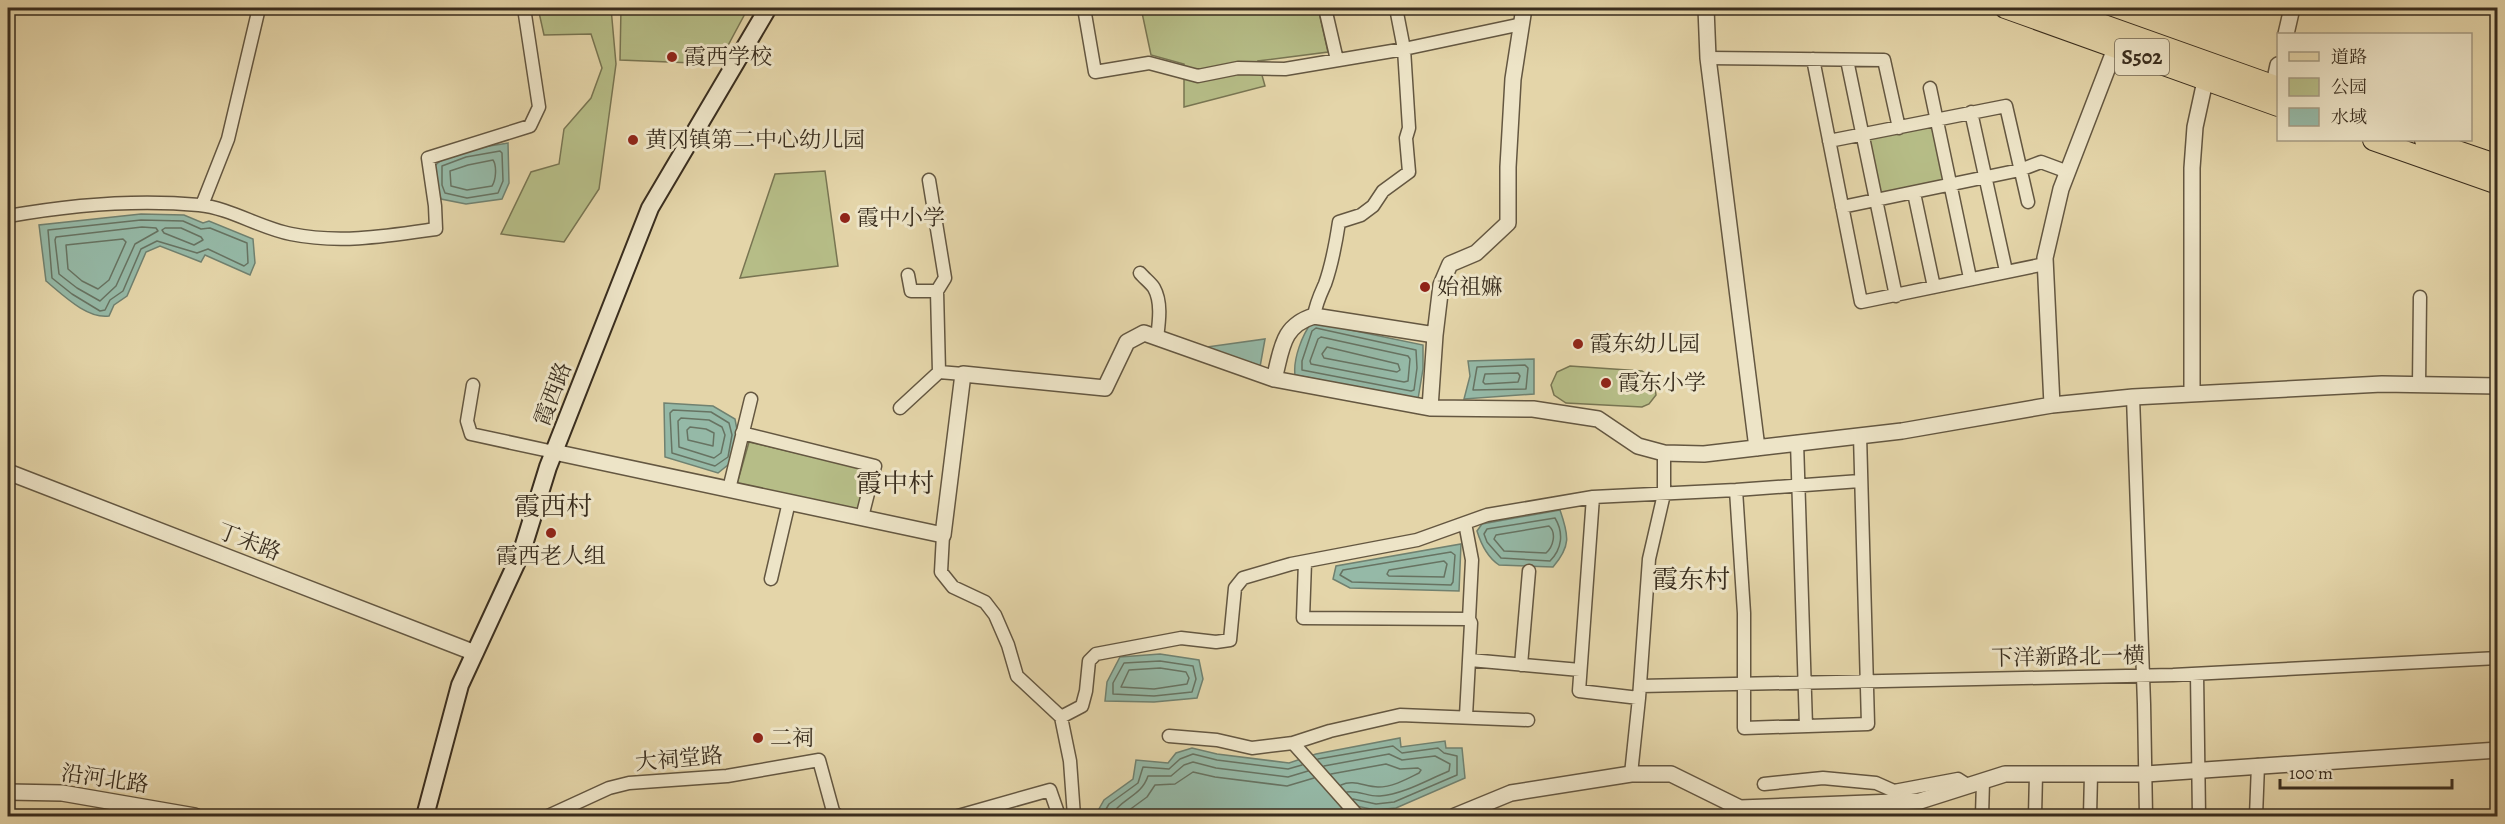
<svg xmlns="http://www.w3.org/2000/svg" width="2505" height="824" font-family="Alegreya,'Noto Serif SC',serif">
	<rect width="100%" height="100%" fill="#e4d5a9"/>
	<filter id="stains"><feTurbulence type="fractalNoise" baseFrequency=".00333" numOctaves="4"/><feColorMatrix values="0 0 0 0 .2 0 0 0 0 .09 0 0 0 0 .02 0 0 0 .5 -.17"/></filter>
	<radialGradient id="worn" r=".72"><stop offset=".6" stop-color="#630" stop-opacity="0"/><stop offset="1" stop-color="#630" stop-opacity=".3"/></radialGradient>
	<path fill="#b6bd87" stroke="#787552" stroke-width="1.5" d="M538 8H611L616 64 599 189 564 242 501 234 531 172 559 164 564 129 591 98 602 68 591 34 544 35Z
		M621 8 747 10 718 64 620 60Z
		M1141 8H1318L1328 52 1258 61 1265 86 1184 107V64L1151 55Z
		M1937 120 1951 185 1876 201 1862 135Z
		M825 171 838 266 740 278 775 174Z
		M1570 366 1642 371 1654 380 1656 395 1649 404 1642 407 1566 403 1554 395 1551 385 1557 372Z
		M749 442 869 470 860 512 737 484Z"/>
	<path fill="#95b9a7" stroke="#708170" stroke-width="1.5" d="M508 143 509 183 502 199 466 204 441 199 437 187 434 167C445 151 490 146 508 143Z
		M141 214 184 215 203 223 209 221 253 239 255 263 250 275 205 255 201 262 160 246 146 252 127 296 114 305 109 316C87 319 63 295 46 281L39 225Z
		M1312 322 1423 345V369L1418 399 1295 375C1293 359 1302 335 1312 322Z
		M1265 339 1260 367 1216 355 1207 347Z
		M1534 359V394L1464 399 1470 376 1468 361Z
		M664 403 713 406 735 419 738 435 734 460 718 473 665 457Z
		M1560 510C1569 536 1571 546 1553 567L1499 565C1487 557 1481 544 1477 531L1482 524Z
		M1461 544 1459 591 1350 588 1333 579 1336 566Z
		M1160 654 1199 660 1203 679 1197 698 1154 702 1105 701 1107 682 1120 657Z
		M1400 738 1401 747 1445 741 1446 748H1462L1465 778 1396 808 1375 810 1352 805 1336 816H1095L1104 800 1133 779 1136 760 1168 763 1176 753 1192 748 1217 754 1289 763 1316 754Z"/>
	<g fill="none" stroke-linecap="round" stroke-linejoin="round">
		<path stroke="#677362" stroke-width="1.5" d="M500 151 502 153 503 181 498 193 467 198 445 193 442 185V166L466 157Z
			M493 160C497 166 496 180 492 186L467 190 451 186 450 171 468 165Z
			M141 220 183 221 201 229 210 228 247 243 248 263 244 266 208 249 197 253 157 241 141 249 123 291 110 300 105 310 100 311 72 294 52 278 48 230Z
			M142 227 156 228 158 231 135 244 116 286 100 301 77 288 59 274 55 240 56 237Z
			M165 228H181L201 237 203 240 194 245 164 233 162 230Z
			M123 239 126 242 109 280 98 289 82 281 68 269 66 245Z
			M1316 328 1416 350 1417 368 1414 390 1411 391 1302 370V361L1312 331Z
			M1321 337 1408 356 1410 359 1408 381 1404 382 1311 364 1310 361 1318 339Z
			M1327 347 1398 364 1400 370 1397 372 1324 358 1322 354Z
			M1525 365 1528 368 1526 389 1473 390 1477 367Z
			M1518 373 1520 376 1518 382 1485 384 1483 382 1485 374Z
			M673 410 711 412 729 423 732 435 728 457 715 466 672 453 670 413Z
			M681 418 709 420 722 427 725 435 721 453 714 458 679 447 678 421Z
			M690 427 706 429 714 433 713 446 688 440 687 430Z
			M1555 518C1564 533 1562 549 1550 561L1501 558 1487 542 1484 534 1487 529Z
			M1549 526C1557 533 1553 547 1546 553L1504 551 1494 539 1496 535Z
			M1451 552 1455 555 1453 582 1451 585 1352 582 1340 575 1343 570Z
			M1444 561 1447 564 1444 577 1389 576 1387 574 1389 570Z
			M1160 661 1193 666 1196 679 1192 692 1154 696 1113 694V683L1124 663Z
			M1160 668 1186 672 1189 678 1187 684 1154 689 1121 687 1129 670Z
			M1318 759 1393 746 1402 753 1438 748 1444 753 1457 756V775L1394 802 1376 804 1353 799
			M1324 766 1389 754 1402 760 1435 756 1450 764 1449 771C1427 780 1404 794 1380 796 1369 797 1358 790 1347 792
			M1331 774 1386 764 1400 769 1418 768 1421 770 1419 773C1407 779 1393 787 1378 787 1365 787 1354 779 1341 785
			M1102 816 1109 804 1138 783 1143 767 1169 769 1180 759 1193 754 1217 760 1288 769 1302 765
			M1111 816C1121 798 1141 797 1148 776H1171L1184 765 1193 762 1216 768 1288 777 1308 771
			M1121 816 1147 797 1155 785 1175 784 1193 772 1215 777 1287 786 1314 778"/>
		<defs>
			<path id="minor" d="M1084 8 1095 72 1149 63 1198 76 1238 68 1285 69 1404 49 1522 24
				M1325 8 1337 60
				M1708 58 1884 60 1899 128
				M1813 59 1861 302 2045 264
				M1847 60 1896 296
				M1930 88 1970 278
				M1971 112 2006 271
				M1829 141 2006 106 2028 202
				M929 180 945 278 937 291 939 372 963 374
				M1914 193 1934 287
				M202 205 228 139 259 8
				M1842 207 2020 170 2041 162 2068 172
				M8 216C70 205 136 199 199 205 230 208 260 228 291 234 340 244 387 236 436 229L435 206 428 158 530 126 539 107 524 8
				M1140 273C1144 278 1151 283 1154 288 1162 302 1159 322 1157 338
				M908 275 911 291H937
				M1314 316C1316 303 1320 295 1325 284 1332 264 1336 242 1339 222L1361 215 1373 206 1383 191 1409 172 1406 138 1409 128 1404 49 1396 8
				M473 385 467 421 471 434 554 452
				M2419 385 2420 297
				M2133 397 2144 704 2146 816
				M900 408 939 372
				M742 433 875 466 862 517
				M1797 442 1806 726
				M729 489 751 399
				M1736 490 1744 613V728L1868 724 1860 435
				M1593 497 1579 691 1639 698
				M1465 523 1472 560 1469 619 1471 623 1466 716
				M943 535 941 572 953 587 985 602 995 615 1008 645 1017 676 1061 717 1070 761 1074 816
				M1305 562 1303 618 1469 619
				M771 579 789 502
				M1470 660 1580 670
				M1521 665 1529 571
				M2197 674 2199 816
				M1640 686 2173 675 2498 658
				M1061 717 1082 706 1086 691 1089 661 1096 654 1181 638 1216 642 1230 640 1235 588 1243 578 1291 564 1417 540 1487 515 1593 497 1736 490 1860 481
				M1169 736 1217 740 1252 748 1293 743 1330 731 1400 715 1528 720
				M1293 743 1358 816
				M1631 774 1639 698 1649 559 1664 494V453
				M1764 784 1823 778 1876 783 1894 791 1958 779 1969 786
				M548 816 609 788 629 783 727 776 819 760 833 811 838 816
				M958 816 1050 790 1059 816
				M1982 816 1983 781
				M2035 816 2036 774
				M2090 816 2091 774
				M2256 816 2258 765"/>
			<path id="tertiary" d="M1706 8 1708 58 1757 448
				M2286 34 2292 8
				M2275 79 2278 65
				M1274 379C1282 350 1281 326 1314 316L1435 335 1441 285 1450 264 1476 253 1508 223V167L1513 79 1524 8
				M2192 392V168L2195 127 2205 81
				M2052 405 2045 258 2061 189 2113 54
				M1430 408 1435 335
				M554 452 943 535 963 374 1105 388 1127 342 1144 333 1274 379 1430 408 1533 409 1598 419 1638 446 1664 453 1704 454 1902 431 2052 405 2133 397 2382 384 2498 386
				M8 472 475 653
				M8 792 62 793 195 816
				M1455 816 1511 793 1631 774H1671L1740 808 1920 801 2005 774H2146L2498 750"/>
			<path id="secondary" d="M425 816 460 685 522 551 548 467 650 208 768 8"/>
			<path id="primary" d="M2005 8 2278 106
				M2056 8 2278 87
				M2373 140 2498 184
				M2425 140 2498 165"/>
		</defs>
		<use href="#minor" stroke="#645741" stroke-width="15"/>
		<use href="#tertiary" stroke="#645741" stroke-width="18"/>
		<use href="#secondary" stroke="#392d1e" stroke-width="20"/>
		<use href="#primary" stroke="#392d1e" stroke-width="22"/>
		<use href="#minor" stroke="#ede4c7" stroke-width="12"/>
		<use href="#tertiary" stroke="#ede4c7" stroke-width="15"/>
		<use href="#secondary" stroke="#ede4c7" stroke-width="16"/>
		<use href="#primary" stroke="#e4d5a9" stroke-width="20"/>
	</g>
	<g fill="#8f2418" stroke="#ede4c7" stroke-width="2">
		<circle cx="672" cy="57" r="6"/>
		<circle cx="633" cy="140" r="6"/>
		<circle cx="845" cy="218" r="6"/>
		<circle cx="1425" cy="287" r="6"/>
		<circle cx="1578" cy="344" r="6"/>
		<circle cx="1606" cy="383" r="6"/>
		<circle cx="551" cy="533" r="6"/>
		<circle cx="758" cy="738" r="6"/>
	</g>
	<g text-anchor="middle" dominant-baseline="central" stroke-width="6" stroke-linejoin="round" paint-order="stroke">
		<rect fill="#ede4c7" stroke="#6f6451" stroke-width="1.5" x="2115" y="39" width="54" height="36" rx="4.5"/>
		<g font-size="21" font-weight="bold" fill="#392d1e">
			<text x="2142" y="57">S502</text>
		</g>
		<g font-size="22" fill="#392d1e" stroke="#ede4c7" text-anchor="start">
			<text x="684" y="57">霞西学校</text>
			<text x="645" y="140">黄冈镇第二中心幼儿园</text>
			<text x="857" y="218">霞中小学</text>
			<text x="1437" y="287">始祖嫲</text>
			<text x="1590" y="344">霞东幼儿园</text>
			<text x="1618" y="383">霞东小学</text>
			<text x="551" y="556" text-anchor="middle">霞西老人组</text>
			<text x="770" y="738">二祠</text>
		</g>
		<g font-size="22" fill="#392d1e" stroke="#ede4c7">
			<text transform="translate(553 394) rotate(-69)">霞西路</text>
			<text transform="translate(249 542) rotate(21)">丁未路</text>
			<text transform="translate(2068 657) rotate(-1)">下洋新路北一横</text>
			<text transform="translate(679 759) rotate(-5)">大祠堂路</text>
			<text transform="translate(105 779) rotate(8)">沿河北路</text>
		</g>
		<g font-size="26" fill="#392d1e" stroke="#ede4c7">
			<text x="895" y="483">霞中村</text>
			<text x="553" y="506">霞西村</text>
			<text x="1691" y="579">霞东村</text>
		</g>
	</g>
	<rect width="2505" height="824" fill="none" stroke="#e4d5a9" stroke-width="30"/>
	<rect x="9" y="9" width="2487" height="806" fill="none" stroke="#392d1e" stroke-width="3"/>
	<rect x="15" y="15" width="2475" height="794" fill="none" stroke="#392d1e" stroke-width="1.5"/>
	<rect x="2277" y="33" width="195" height="108" fill="#ede4c7" stroke="#a59b83" stroke-width="1.5"/>
	<rect x="2289" y="52" width="30" height="9" fill="#e4d5a9" stroke="#a59b83" stroke-width="1.5"/>
	<text x="2331" y="63" font-size="18" fill="#392d1e">道路</text>
	<rect x="2289" y="78" width="30" height="18" fill="#b6bd87" stroke="#a59b83" stroke-width="1.5"/>
	<text x="2331" y="93" font-size="18" fill="#392d1e">公园</text>
	<rect x="2289" y="108" width="30" height="18" fill="#95b9a7" stroke="#a59b83" stroke-width="1.5"/>
	<text x="2331" y="123" font-size="18" fill="#392d1e">水域</text>
	<path d="M2280 779v9h172v-9" fill="none" stroke="#392d1e" stroke-width="3"/>
	<text x="2289" y="779" font-size="18" fill="#392d1e" stroke="#ede4c7" stroke-width="4.5" paint-order="stroke">100 m</text>
	<rect width="100%" height="100%" filter="url(#stains)"/>
	<rect width="100%" height="100%" fill="url(#worn)"/>
</svg>
